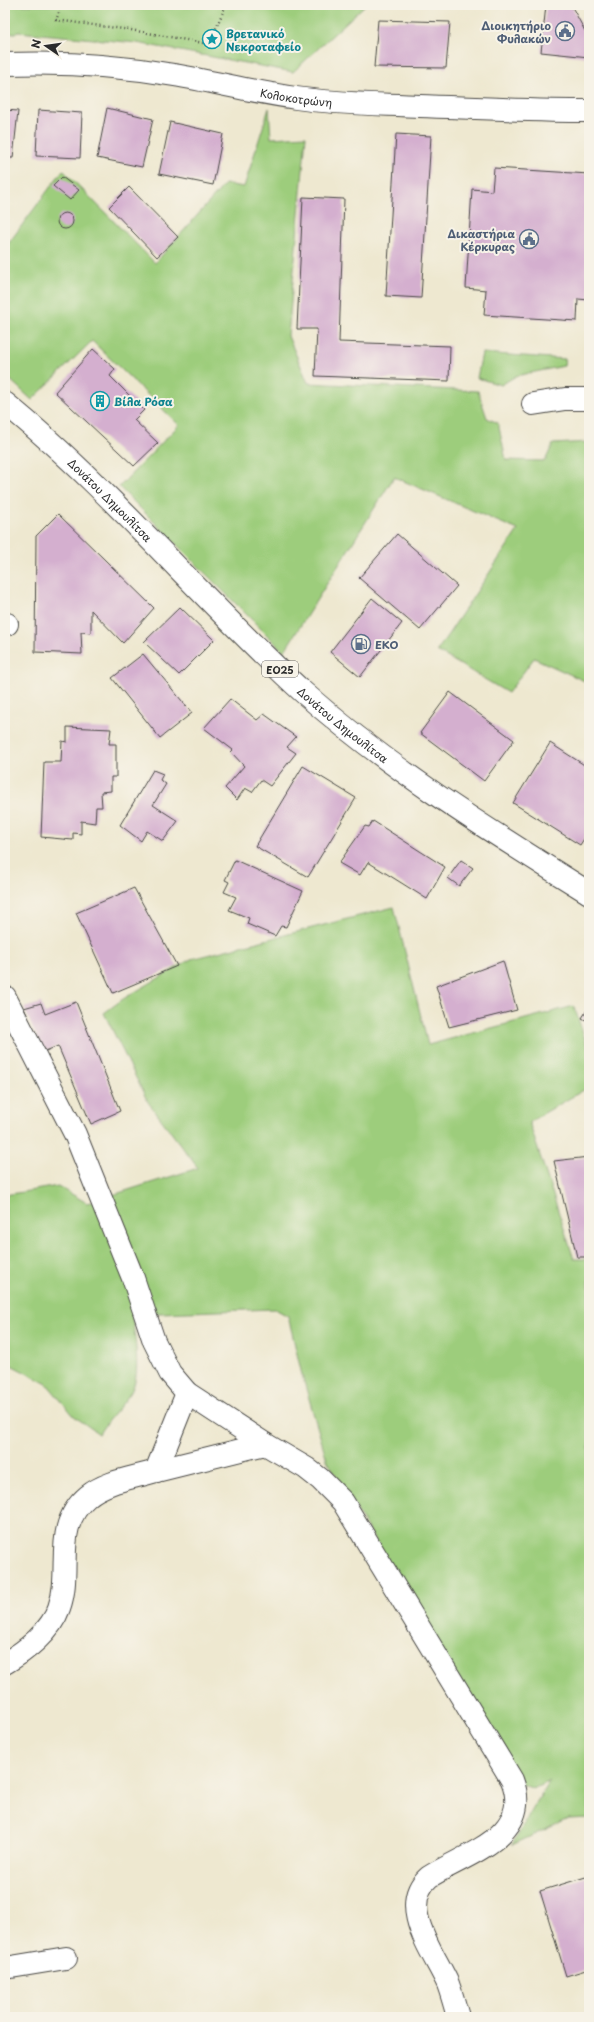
<svg xmlns="http://www.w3.org/2000/svg" width="594" height="2022" font-family="'Playpen Sans',sans-serif">
	<rect width="100%" height="100%" fill="#f7f3e8"/>
	<filter id="ink" filterUnits="userSpaceOnUse"><feTurbulence type="fractalNoise" baseFrequency=".025" numOctaves="2"/><feDisplacementMap in="SourceGraphic" scale="8" xChannelSelector="R" yChannelSelector="G"/><feConvolveMatrix kernelMatrix="1 2 1 2 8 2 1 2 1" color-interpolation-filters="sRGB"/></filter>
	<filter id="wash" filterUnits="userSpaceOnUse"><feTurbulence type="fractalNoise" baseFrequency=".012" numOctaves="4" result="noise"/><feDisplacementMap in="SourceGraphic" scale="16" xChannelSelector="R" yChannelSelector="G"/><feGaussianBlur stdDeviation="0.9" result="paint"/><feColorMatrix in="noise" values="0 0 0 0 0 0 0 0 0 0 0 0 0 0 0 0 0 1.4 0 .05"/><feComposite in="paint" operator="in"/></filter>
	<g filter="url(#wash)">
		<rect width="100%" height="100%" fill="#eee8d0"/>
		<path fill="#9dcd7c" stroke="#647c54" d="M5 5H365L293 72 137 43 19 32 5 35Z
			M269 108 271 138 306 136 288 336 308 383 478 391 487 418 498 423 506 460 545 461 553 444 589 442V683L534 658 508 693 437 651 518 530 394 477 284 652 119 487 179 425 92 341 32 400 5 375V248L63 170 155 263 225 184 244 187Z
			M482 353 565 359 564 366 516 376 501 385 477 378Z
			M394 907 428 1045 574 1006 589 1052V1087L529 1122 574 1259H589V1818L568 1819 512 1845 549 1781 533 1789 518 1782 327 1460 302 1375 288 1316 275 1309 132 1314C134 1336 143 1376 129 1395 119 1409 107 1420 99 1434L74 1416 47 1384 11 1365 5 1369V1195L58 1186 87 1203 198 1168 148 1102 104 1013 123 999 191 959Z"/>
		<g id="blocks">
			<path fill="#d4afcf" d="M546 5H571L585 31H589V57L541 52Z
				M378 20 450 22 446 68 374 67Z
				M107 108 153 119 142 167 97 158Z
				M5 110 18 111 13 158H5Z
				M38 110 82 113 80 158 36 156Z
				M170 122 223 134 213 185 159 174Z
				M396 134 431 136 421 298 386 296Z
				M494 168 589 174V300L578 299 577 321 484 315 486 290 466 288 472 189 492 191Z
				M62 177 79 190 70 200 53 186Z
				M129 187 178 237 157 257 109 207Z
				M303 197 344 199 339 342 450 346 449 381 315 376 317 329H297Z
				M57 221a8 8 0 1 1 16 0a8 8 0 1 1-16 0Z
				M93 349 115 369 110 376 144 410 134 420 158 443 134 466 55 392Z
				M58 514 154 608 123 643 91 610V633L81 632 82 654 35 652 36 536Z
				M397 534 457 586 420 630 359 578Z
				M372 598 402 623 360 677 330 652Z
				M180 607 214 640 179 675 144 642Z
				M143 654 192 713 160 738 112 678Z
				M450 692 514 740 484 781 420 733Z
				M230 699 257 720 264 714 296 737 287 747 296 753 270 786 261 780 252 792 245 788 237 800 225 788 244 766 231 752 233 750 204 728Z
				M67 727 111 729 109 744H116V777H111V791L101 792 102 807H96L95 823 81 821V834L73 833V840L41 837 44 762H61L62 741 67 742Z
				M550 743 589 768V831L580 845 513 803Z
				M303 766 356 798 308 877 255 846Z
				M153 770 163 774 160 780 166 784 153 805 178 821 163 841 147 831 141 841 120 825Z
				M373 821 445 867 427 899 368 862 360 875 339 863 365 826 369 827Z
				M235 860 303 891 286 927 281 926 275 936 247 924 249 918 229 910 236 897 224 892 229 882 225 880Z
				M461 860 473 868 459 886 448 878Z
				M134 888 177 966 113 993 76 913Z
				M503 961 517 1010 449 1027 436 986Z
				M76 1002 120 1111 91 1124 58 1046 43 1052 24 1008 41 1003 45 1014Z
				M589 1007V1022L582 1018Z
				M589 1157V1257H577L554 1161Z
				M589 1876V1969L566 1976 540 1891Z"/>
		</g>
	</g>
	<g filter="url(#ink)">
		<use href="#blocks" fill-opacity="0" stroke="#484744" stroke-width="1"/>
		<g fill="none" stroke-linecap="round" stroke-linejoin="round">
			<defs>
				<g id="minor">
					<path id="s1" d="M5 64C62 62 118 65 174 75 215 82 255 92 296 98 336 104 379 104 420 106 476 108 532 111 589 111"/>
					<path d="M533 404 565 399H589"/>
					<path d="M5 624H7"/>
					<path d="M5 997 75 1134 133 1278 154 1341 170 1373 187 1393 265 1444 306 1468 320 1479 343 1502 512 1780C534 1836 465 1854 429 1877 396 1906 435 1954 448 1984 452 1995 455 2006 458 2017"/>
					<path d="M156 1471 265 1444"/>
					<path d="M5 1663C26 1651 51 1631 59 1608 73 1570 51 1527 88 1496 106 1481 134 1478 156 1471L187 1393"/>
					<path d="M5 1968 66 1958"/>
				</g>
				<g id="primary">
					<path id="s2" d="M5 403C112 490 201 599 303 692 391 770 490 831 589 893"/>
				</g>
			</defs>
			<use href="#minor" stroke="#484744" stroke-width="24"/>
			<use href="#primary" stroke="#484744" stroke-width="24"/>
			<path stroke="#484744" stroke-width="2.5" stroke-dasharray="1 3" stroke-linecap="butt" d="M62 5 56 20 131 30 209 44 226 5
				M5 13V16
				M587 374 589 358"/>
			<use href="#minor" stroke="#fff" stroke-width="22"/>
			<use href="#primary" stroke="#fff" stroke-width="22"/>
		</g>
	</g>
	<defs>
		<symbol id="civic-ring" viewBox="-11 -11 22 22"><circle r="9.5" fill="#f7f3e8" stroke="#5c6f8a" stroke-width="1.5"/><path d="M-.6-6.5H3V-4.5H.6V-3L4-1V1h2V6H-6V1h2V-1L-.6-3ZM-1.2 2.5V6h2.4V2.5Z" fill="#5c6f8a"/></symbol>
		<symbol id="sight-ring" viewBox="-11 -11 22 22"><circle r="9.5" fill="#f7f3e8" stroke="#0f9aa8" stroke-width="1.5"/><path d="M0-6L1.8-2.2L6-1.7L2.9 1.2L3.7 5.4L0 3.3L-3.7 5.4L-2.9 1.2L-6-1.7L-1.8-2.2Z" fill="#0f9aa8"/></symbol>
		<symbol id="building-ring" viewBox="-11 -11 22 22"><circle r="9.5" fill="#f7f3e8" stroke="#0f9aa8" stroke-width="1.5"/><path d="M-4-6H4V6H1V3H-1V6H-4ZM-2.5-4.3h1.7v1.8h-1.7ZM.8-4.3h1.7v1.8H.8ZM-2.5-1h1.7V.8h-1.7ZM.8-1h1.7V.8H.8Z" fill="#0f9aa8"/></symbol>
		<symbol id="fuel-ring" viewBox="-11 -11 22 22"><circle r="9.5" fill="#f7f3e8" stroke="#5c6f8a" stroke-width="1.5"/><path d="M-5.5-6h7V0h2V4h1.3V-2.5L3-4.5l.8-.8L6-3V5H2.5V1h-1V6h-7ZM-4.2-4.7v3.2H.2V-4.7Z" fill="#5c6f8a"/></symbol>
	</defs>
	<g fill-rule="evenodd">
		<use href="#civic-ring" x="554" y="20" width="22" height="22"/>
		<use href="#sight-ring" x="201" y="28" width="22" height="22"/>
		<use href="#civic-ring" x="518" y="228" width="22" height="22"/>
		<use href="#building-ring" x="89" y="390" width="22" height="22"/>
		<use href="#fuel-ring" x="350" y="633" width="22" height="22"/>
	</g>
	<g text-anchor="middle" dominant-baseline="central" stroke-width="4" stroke-linejoin="round" paint-order="stroke">
		<rect fill="#f7f3e8" stroke="#686764" stroke-width="1" x="262" y="661" width="36" height="16" rx="3"/>
		<g font-size="10" font-weight="bold" fill="#2b2b2b">
			<text x="280" y="669">ΕΟ25</text>
		</g>
		<g font-size="11" font-weight="bold" fill="#4e5e75" stroke="#f7f3e8" text-anchor="end">
			<text x="551" y="25">Διοικητήριο<tspan x="551" dy="13">Φυλακών</tspan></text>
			<text x="515" y="233">Δικαστήρια<tspan x="515" dy="13">Κέρκυρας</tspan></text>
			<text x="375" y="644" text-anchor="start">EKO</text>
		</g>
		<g font-size="11" font-weight="bold" fill="#0d838f" stroke="#f7f3e8" text-anchor="start">
			<text x="226" y="33">Βρετανικό<tspan x="226" dy="13">Νεκροταφείο</tspan></text>
			<text x="114" y="401">Βίλα Ρόσα</text>
		</g>
		<g font-size="11" fill="#2b2b2b" stroke="#f7f3e8">
			<text stroke="none"><textPath href="#s1" startOffset="294">Κολοκοτρώνη</textPath></text>
			<text stroke="none"><textPath href="#s2" startOffset="143">Δονάτου Δημουλίτσα</textPath></text>
			<text stroke="none"><textPath href="#s2" startOffset="467">Δονάτου Δημουλίτσα</textPath></text>
		</g>
	</g>
	<rect width="594" height="2022" fill="none" stroke="#f7f3e8" stroke-width="20"/>
	<g transform="translate(46 46) rotate(283)" stroke="#f7f3e8" stroke-width="3" paint-order="stroke">
	<path d="M0-3L7 15L0 10L-7 15Z" fill="#2b2b2b"/>
	<text y="-6" font-size="11" font-weight="bold" text-anchor="middle" fill="#2b2b2b">N</text>
	</g>
</svg>
